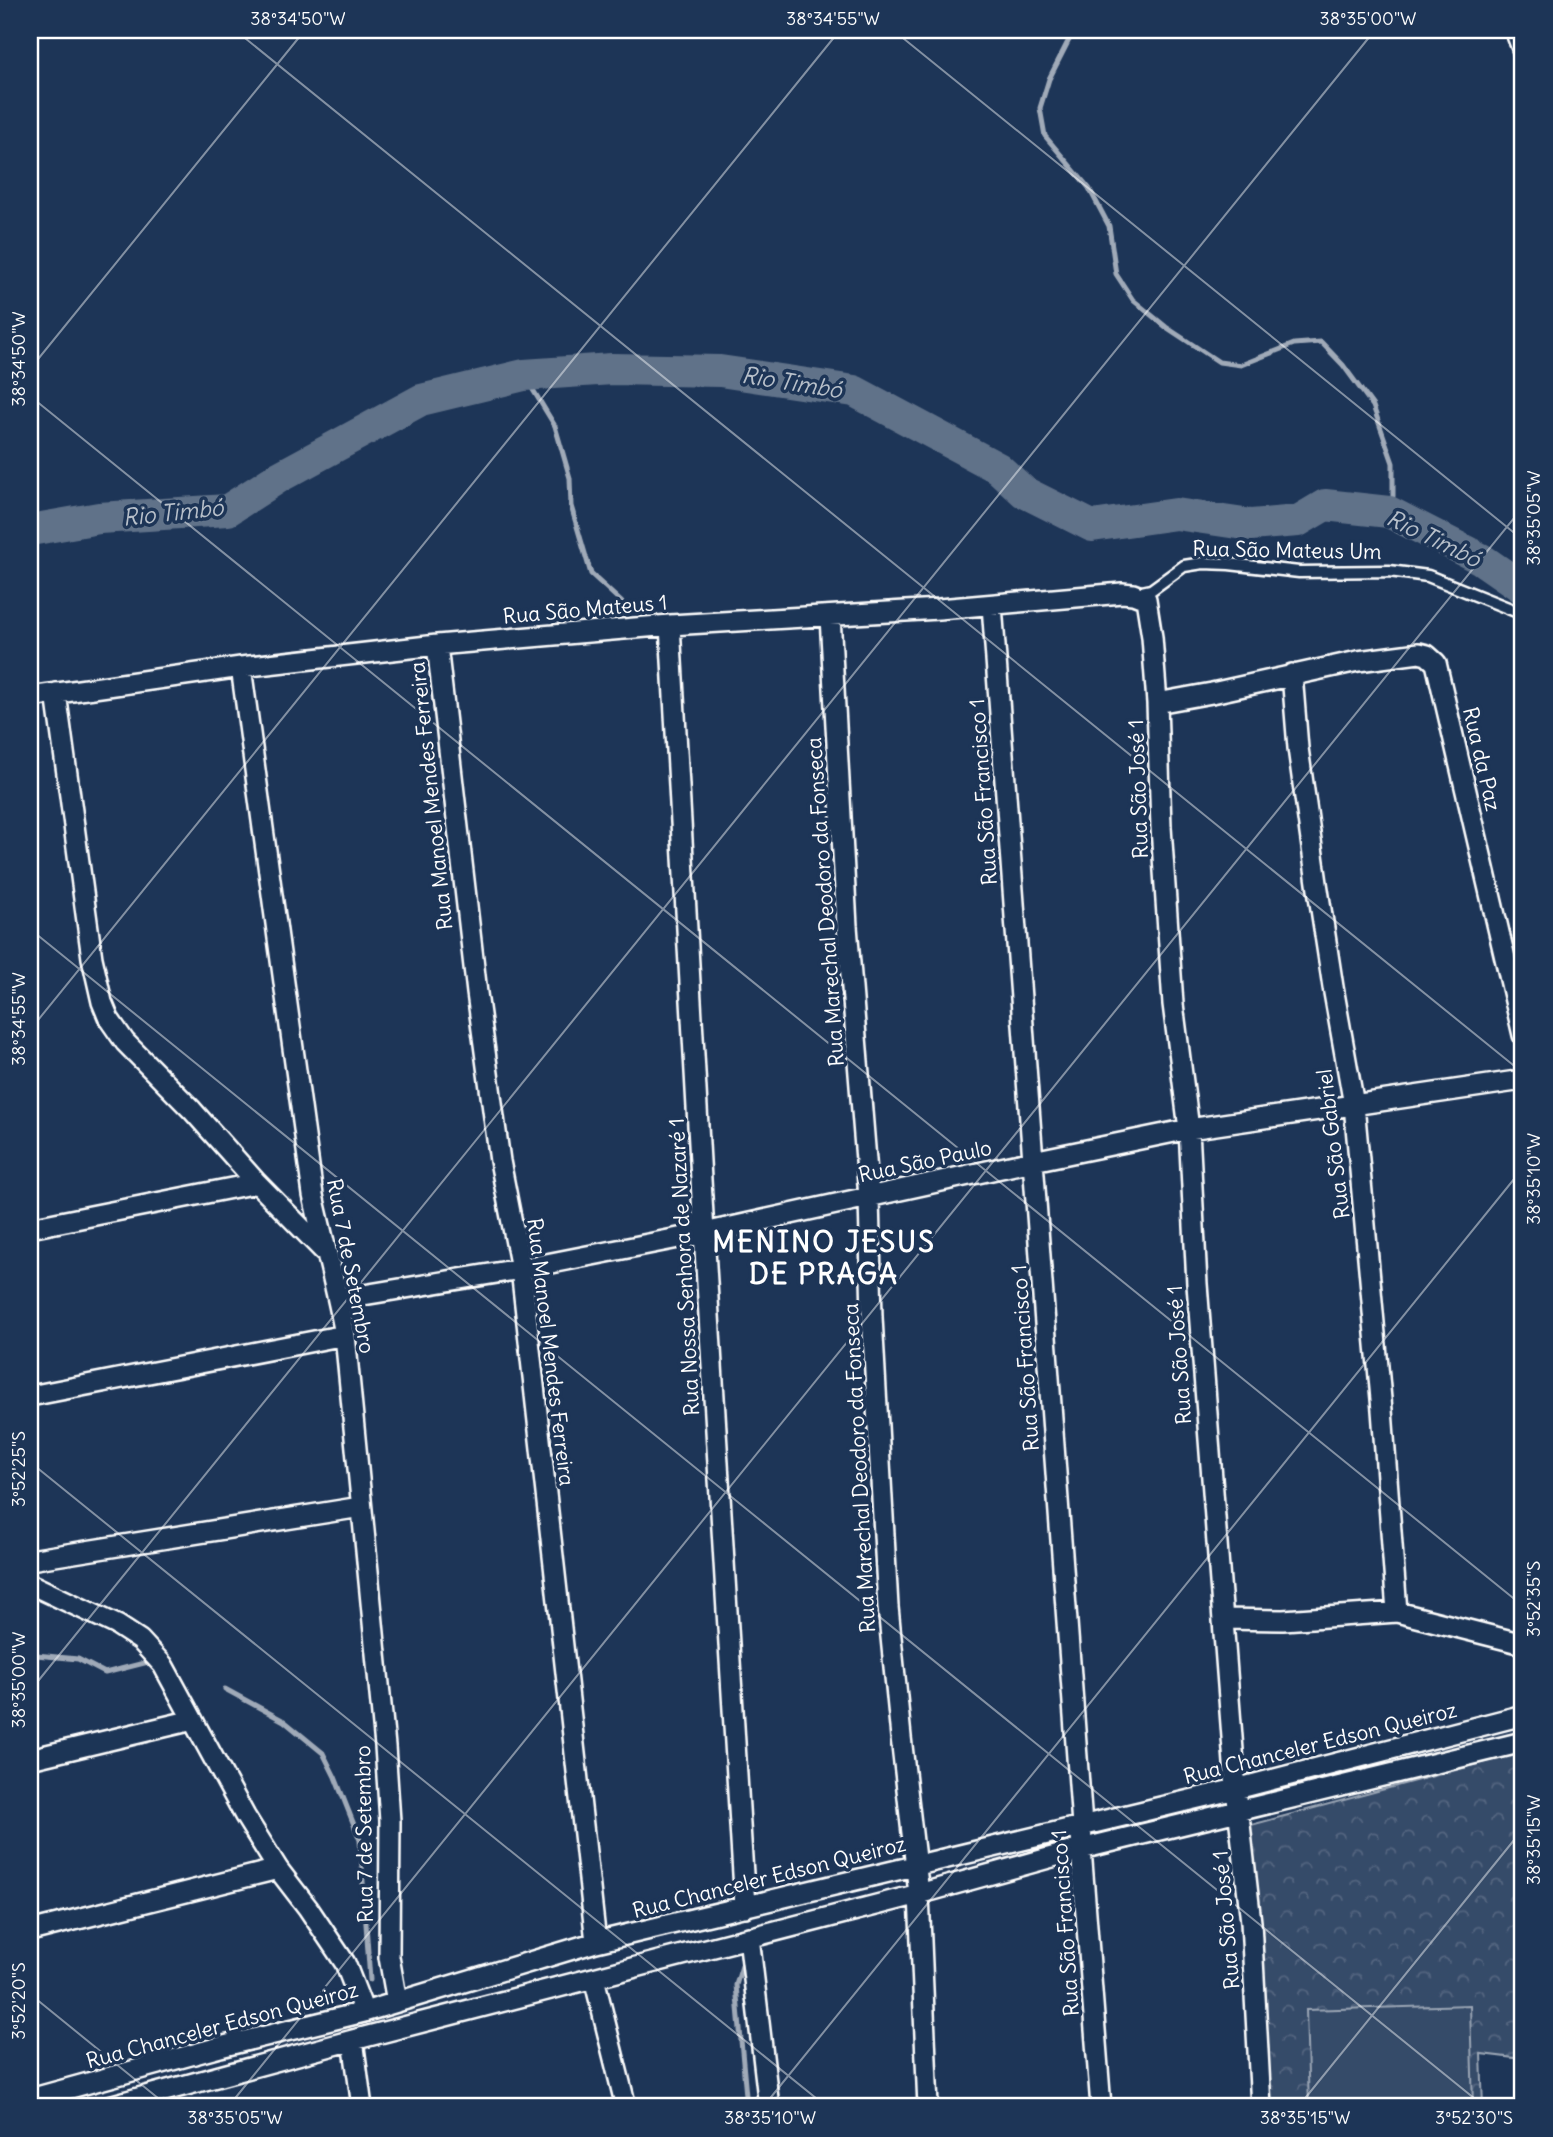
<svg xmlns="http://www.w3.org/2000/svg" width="1553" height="2137" font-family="Delius,sans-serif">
	<defs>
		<pattern id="park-crowns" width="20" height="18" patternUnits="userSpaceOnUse" patternTransform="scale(1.75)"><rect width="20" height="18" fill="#364b69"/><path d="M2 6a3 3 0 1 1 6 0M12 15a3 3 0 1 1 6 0" fill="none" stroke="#546680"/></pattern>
	</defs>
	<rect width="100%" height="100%" fill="#1d3557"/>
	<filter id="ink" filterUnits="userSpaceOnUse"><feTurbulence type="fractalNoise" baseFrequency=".0143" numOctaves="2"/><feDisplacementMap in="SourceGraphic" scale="14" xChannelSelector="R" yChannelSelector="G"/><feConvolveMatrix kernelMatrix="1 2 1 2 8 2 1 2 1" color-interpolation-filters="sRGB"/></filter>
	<g filter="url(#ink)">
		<path fill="url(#park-crowns)" stroke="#9aa5b4" stroke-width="2" d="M1523 1752V2059L1481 2054 1483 2107H1270L1251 1825Z"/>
		<path fill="#364b69" stroke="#9aa5b4" stroke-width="2" d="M1470 2005 1473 2107H1309L1306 2010Z"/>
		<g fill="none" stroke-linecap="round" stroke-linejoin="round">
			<path stroke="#a0aab8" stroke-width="5" d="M1074 30 1049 79 1040 108 1045 136 1089 188 1109 226 1116 274 1133 300 1166 327 1219 362 1241 365 1294 344 1321 342 1343 365 1373 406 1393 463V496L1389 512
				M524 375 555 426 570 478 571 506 591 574 629 609
				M30 1656 36 1655 78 1659 105 1673 152 1661
				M225 1689 284 1721 323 1753 335 1777 360 1840 370 1980
				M742 1966 736 1985 747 2107"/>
			<path stroke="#617289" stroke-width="32" d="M30 530 99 518 228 510 279 477 421 400 524 375 612 369 720 371 854 391 998 468 1024 492 1092 526 1176 514 1251 525 1298 521 1325 505 1389 512 1481 559 1523 588"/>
			<defs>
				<path id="service" d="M1137 593 1151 590 1184 566 1203 563 1229 564 1299 572 1389 571 1428 576 1523 614"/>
				<path id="minor" d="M1515 30 1523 51
					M992 605 1082 1825 1081 1849 1101 2107
					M830 616 847 926 869 1197 872 1317 888 1607 901 1737 919 1894 928 2107
					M670 625 704 1233 745 1907
					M437 645 477 993 500 1161 521 1269 596 1942
					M241 667 313 1195C323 1242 337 1288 345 1335L385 1746 390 1821 389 1957 397 2002
					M1292 674 1298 748 1317 883 1333 987 1354 1105 1382 1410 1397 1612
					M56 693 92 958 102 1002 109 1019 125 1042 192 1110 257 1183 324 1251
					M30 697 241 667 437 645 670 625 939 609 1122 593 1133 594 1146 599 1152 637 1157 703 1161 827 1173 1004 1189 1129 1197 1284 1236 1789 1251 1922 1261 2107
					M1157 703 1212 693 1358 661 1419 653 1427 655 1436 663 1523 1035
					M30 1228 257 1183
					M339 1299 521 1269 704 1233 1033 1161 1189 1129 1523 1080
					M30 1396 345 1335
					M30 1560 361 1507
					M30 1584 117 1625 140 1640 163 1665 245 1816 278 1869 308 1908 345 1963 364 2012
					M1224 1619 1283 1620 1397 1612 1523 1644
					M30 1759 193 1720
					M30 1931 278 1869
					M749 1937 769 2107
					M594 1978 626 2107
					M353 2040 362 2107
					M30 2099 220 2047 364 2012 596 1942 1236 1789 1523 1715
					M105 2107 353 2040 919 1894 1081 1849 1523 1742"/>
			</defs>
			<use href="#service" stroke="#fff" stroke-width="15"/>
			<use href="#minor" stroke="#fff" stroke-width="24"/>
			<use href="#service" stroke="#1d3557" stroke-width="10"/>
			<use href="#minor" stroke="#1d3557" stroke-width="19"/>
		</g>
	</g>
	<path fill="none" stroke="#fff" stroke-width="2" stroke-opacity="0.45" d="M235 30 1523 1073M893 30 1523 540M30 369 305 30M30 396 1523 1606M30 929 1485 2107M30 1030 840 30M30 1462 827 2107M30 1691 1375 30M30 1994 169 2107M228 2107 1523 507M763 2107 1523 1168M1298 2107 1523 1829"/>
	<g text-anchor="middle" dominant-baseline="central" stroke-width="7" stroke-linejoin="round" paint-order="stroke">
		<g font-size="21" fill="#fff" stroke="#1d3557">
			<text transform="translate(1287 550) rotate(1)">Rua São Mateus Um</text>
			<text transform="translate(585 609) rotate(-5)">Rua São Mateus 1</text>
			<text transform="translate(1482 759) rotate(77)">Rua da Paz</text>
			<text transform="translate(1138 789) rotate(-92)">Rua São José 1</text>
			<text transform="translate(983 792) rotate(-94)">Rua São Francisco 1</text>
			<text transform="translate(431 796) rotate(-96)">Rua Manoel Mendes Ferreira</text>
			<text transform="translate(825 902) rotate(-94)">Rua Marechal Deodoro da Fonseca</text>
			<text transform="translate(1333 1144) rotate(-97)">Rua São Gabriel</text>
			<text transform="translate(925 1161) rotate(-12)">Rua São Paulo</text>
			<text transform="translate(351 1266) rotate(79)">Rua 7 de Setembro</text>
			<text transform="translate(684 1267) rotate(-93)">Rua Nossa Senhora de Nazaré 1</text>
			<text transform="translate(551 1352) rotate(83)">Rua Manoel Mendes Ferreira</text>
			<text transform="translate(1179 1355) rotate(-94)">Rua São José 1</text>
			<text transform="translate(1025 1358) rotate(-94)">Rua São Francisco 1</text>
			<text transform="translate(859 1468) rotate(-93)">Rua Marechal Deodoro da Fonseca</text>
			<text transform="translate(1320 1743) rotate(-14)">Rua Chanceler Edson Queiroz</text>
			<text transform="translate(364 1834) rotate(-91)">Rua 7 de Setembro</text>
			<text transform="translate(769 1877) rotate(-14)">Rua Chanceler Edson Queiroz</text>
			<text transform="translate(1226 1920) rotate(-95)">Rua São José 1</text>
			<text transform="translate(1065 1923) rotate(-94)">Rua São Francisco 1</text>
			<text transform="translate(222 2025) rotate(-15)">Rua Chanceler Edson Queiroz</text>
		</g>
		<g font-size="23" font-style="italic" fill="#b8c0ca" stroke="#1d3557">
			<text transform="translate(792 382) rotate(9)">Rio Timbó</text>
			<text transform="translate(173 512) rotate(-6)">Rio Timbó</text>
			<text transform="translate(1434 538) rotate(26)">Rio Timbó</text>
		</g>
		<g font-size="28" font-weight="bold" letter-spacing="2" fill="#fff" stroke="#1d3557">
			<text x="824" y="1242">MENINO JESUS<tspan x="824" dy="32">DE PRAGA</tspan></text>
		</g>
	</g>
	<rect width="1553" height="2137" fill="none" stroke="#1d3557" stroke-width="77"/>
	<rect x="38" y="38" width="1476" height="2060" fill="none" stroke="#fff" stroke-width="2.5"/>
	<g font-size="18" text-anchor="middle" fill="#fff">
		<text x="298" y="25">38°34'50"W</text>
		<text x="833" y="25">38°34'55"W</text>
		<text x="1368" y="25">38°35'00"W</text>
		<text transform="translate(19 359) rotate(-90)" y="6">38°34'50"W</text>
		<text transform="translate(1534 518) rotate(-90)" y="6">38°35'05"W</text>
		<text transform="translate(19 1019) rotate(-90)" y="6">38°34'55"W</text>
		<text transform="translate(1534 1179) rotate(-90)" y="6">38°35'10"W</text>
		<text transform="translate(19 1469) rotate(-90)" y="6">3°52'25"S</text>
		<text transform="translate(1534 1599) rotate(-90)" y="6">3°52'35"S</text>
		<text transform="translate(19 1680) rotate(-90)" y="6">38°35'00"W</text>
		<text transform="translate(1534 1840) rotate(-90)" y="6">38°35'15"W</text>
		<text transform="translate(19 2001) rotate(-90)" y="6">3°52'20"S</text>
		<text x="235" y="2124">38°35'05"W</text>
		<text x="770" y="2124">38°35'10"W</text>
		<text x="1305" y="2124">38°35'15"W</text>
		<text x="1474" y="2124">3°52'30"S</text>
	</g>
</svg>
